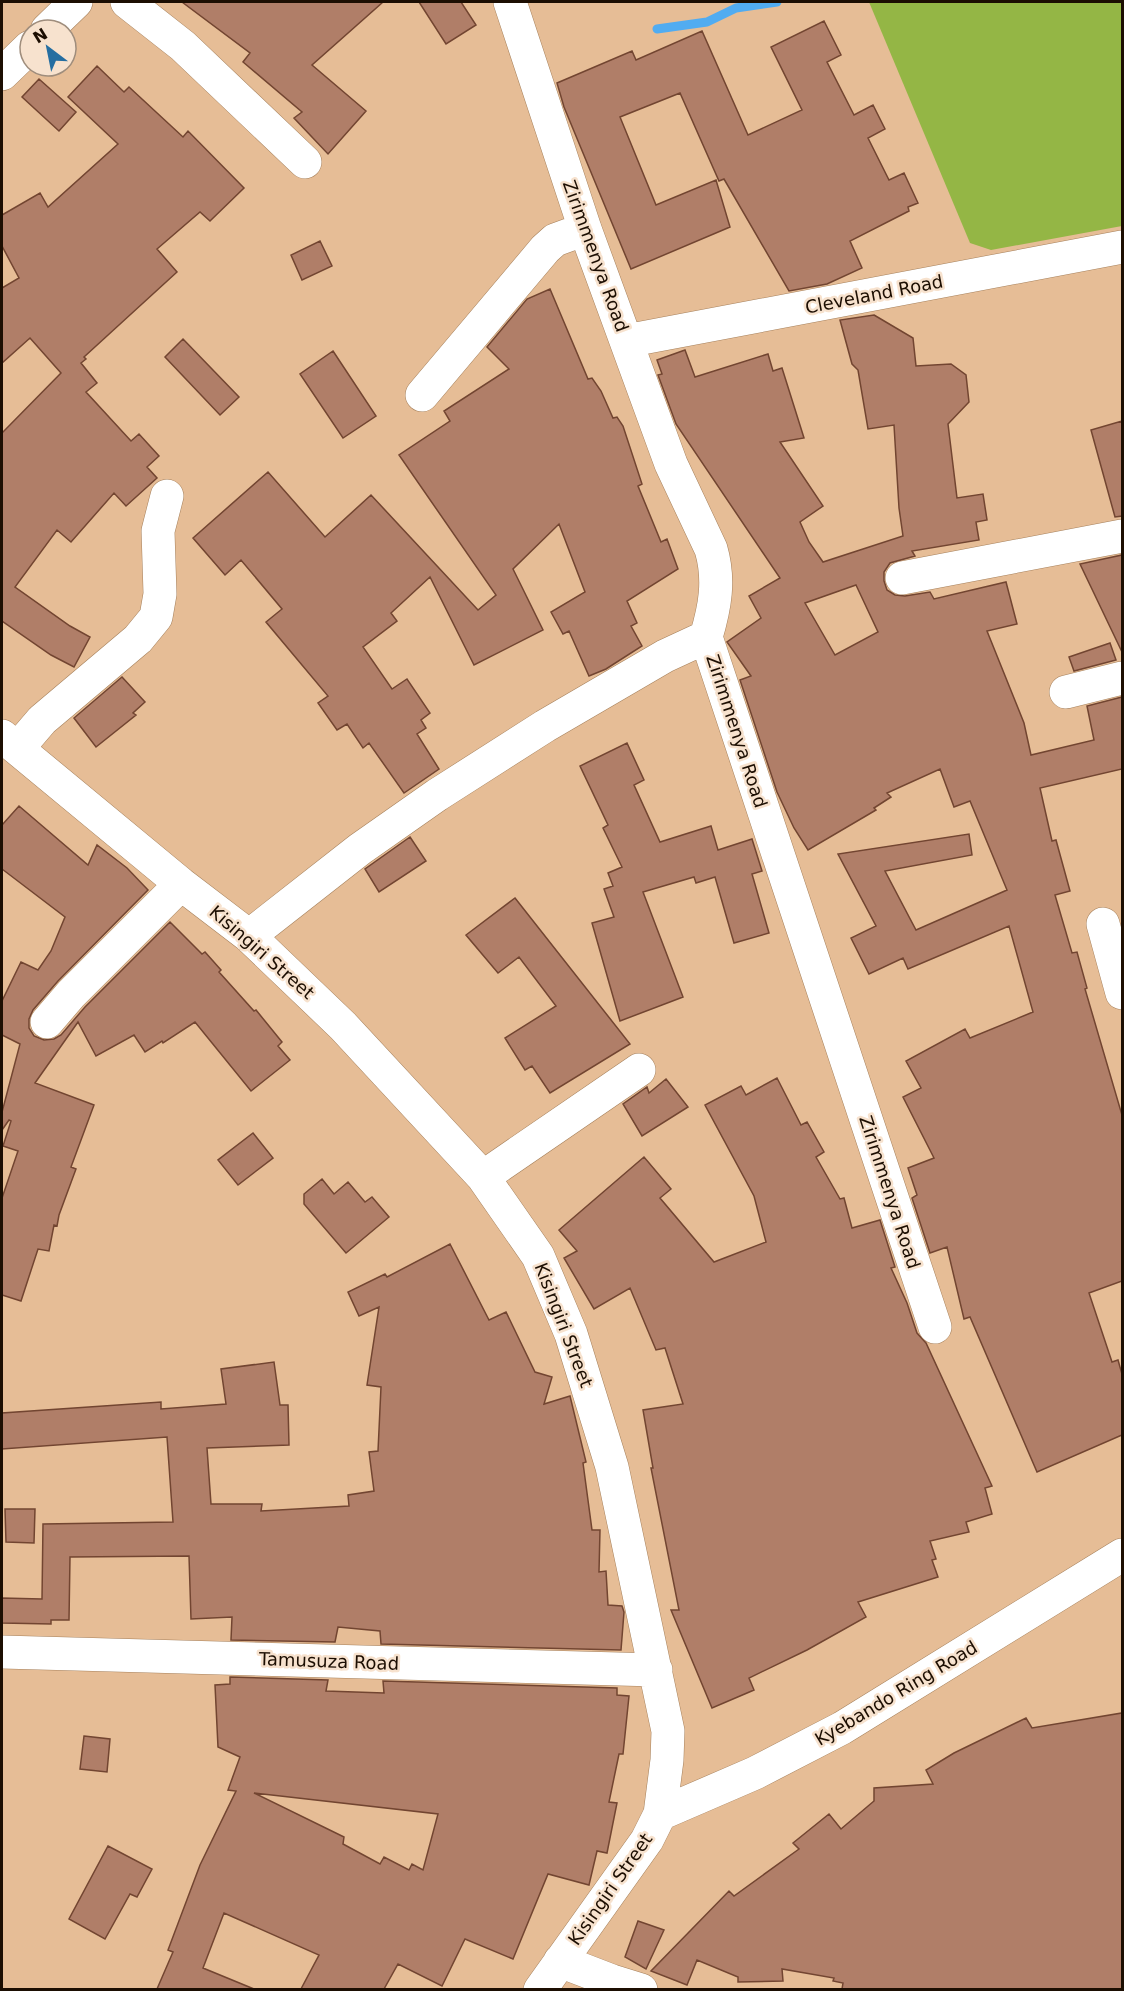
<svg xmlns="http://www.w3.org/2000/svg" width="1124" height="1991" font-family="'DejaVu Sans',sans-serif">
	<rect width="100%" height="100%" fill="#e6bd96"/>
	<path fill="#94b645" d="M869 2H1122V226L991 250 970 243Z"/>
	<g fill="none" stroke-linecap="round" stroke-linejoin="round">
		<path stroke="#51acf1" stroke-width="9" d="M657 29 707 22 736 8 777 2"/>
	</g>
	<path fill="#b07e68" stroke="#724531" stroke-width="1.5" fill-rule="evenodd" d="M182 2H383L312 65 366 111 328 154 294 118 302 112 243 62 250 53Z
		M419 2H461L476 25 446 44Z
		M824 21 841 55 827 62 854 115 873 105 885 129 868 138 889 180 904 173 918 203 908 207 909 211 850 241 862 268 827 284 789 291 724 179 719 181 680 93 620 117 656 205 716 180 730 227 631 269 564 107 557 83 632 51 636 60 702 31 748 135 802 110 771 47Z
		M97 66 124 92 129 87 183 137 188 131 244 188 210 221 200 212 157 249 177 272 84 357 86 359 81 363 97 383 86 392 131 441 139 434 159 456 147 467 157 478 126 506 114 493 71 542 57 530 15 587 70 626 90 637 74 667 51 655 2 621V433L61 373 30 338 2 363V288L19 278 2 246V215L40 193 48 207 118 144 68 97Z
		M39 79 76 112 59 131 22 97Z
		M320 241 332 266 302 280 291 255Z
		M550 289 588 379 592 378 601 391 613 418 617 417 623 426 642 484 638 486 661 542 667 539 678 569 627 601 637 623 631 626 642 646 606 669 589 676 569 631 563 634 551 612 585 592 559 524 513 569 543 630 474 665 430 577 391 613 397 621 363 647 392 689 407 679 430 713 421 720 426 728 417 734 439 769 404 793 369 743 363 748 347 724 337 730 318 703 328 696 266 622 282 609 241 560 225 575 193 538 268 472 325 537 371 495 478 610 496 595 399 455 450 421 444 411 509 369 487 347 527 299Z
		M874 315 913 338 916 366 951 364 966 375 969 402 948 424 957 498 983 494 987 520 976 522 979 540 912 551 915 556 890 563 884 572V581L887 590 895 595 905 596 930 592 934 599 1006 582 1017 624 987 631 1024 723 1031 755 1094 740 1087 706 1122 697V769L1040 788 1052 841 1056 840 1070 891 1055 895 1072 953 1077 952 1087 988 1085 989 1122 1115V1281L1089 1293 1112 1362 1118 1360 1122 1374V1435L1037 1472 970 1317 964 1319 947 1247 930 1253 912 1198 917 1195 908 1168 934 1158 903 1097 921 1088 906 1061 965 1029 970 1038 1033 1012 1009 926 908 969 903 958 869 974 851 938 876 926 838 854 969 834 972 855 885 871 916 930 1007 890 970 801 954 807 940 769 887 793 891 797 874 808 876 810 808 850 794 828 777 792 740 680 751 676 727 642 761 618 749 596 780 578 676 424 658 375 662 374 657 360 685 350 695 377 768 354 773 371 782 368 804 438 780 442 823 506 800 522 809 542 823 562 903 536 899 508 894 425 868 429 858 370 852 364 840 320ZM856 585 878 632 835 655 805 603Z
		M183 339 239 397 220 415 165 357Z
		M333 351 376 416 343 438 300 374Z
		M1122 421V516L1115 517 1091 430Z
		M1122 555V652L1080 564Z
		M1110 643 1116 660 1074 671 1069 657Z
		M122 677 145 702 133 713 136 715 96 747 74 718Z
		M627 743 644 780 634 785 660 842 711 826 718 850 752 839 762 871 752 874 769 933 734 943 715 877 696 883 694 877 643 892 683 997 620 1021 592 923 614 917 604 889 613 886 608 873 622 867 603 828 608 825 580 766Z
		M19 806 88 865 97 845 127 868 148 890 58 981 33 1010 29 1019V1028L34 1036 44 1040 54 1039 61 1035 85 1007 170 922 202 954 205 952 221 970 219 972 254 1011 256 1010 282 1042 278 1046 290 1060 251 1091 195 1022 163 1043 162 1041 145 1052 134 1035 96 1056 78 1022 35 1083 94 1105 71 1167 76 1169 59 1215 57 1226 54 1225 49 1251 38 1249 21 1301 2 1295V1198L18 1151 3 1146 11 1121 9 1120 2 1130V1112L20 1044 2 1035V1001L21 962 38 970 51 951 65 917 2 869V825Z
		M410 837 426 861 379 892 365 869Z
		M515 898 630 1044 550 1093 532 1066 525 1070 505 1038 556 1006 519 957 498 973 466 935Z
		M777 1078 801 1125 807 1122 824 1152 816 1157 840 1199 844 1198 852 1228 880 1220 895 1267 891 1268 907 1303 917 1333 926 1343 992 1486 985 1488 992 1514 966 1522 969 1532 930 1541 936 1559 932 1560 938 1577 858 1602 866 1617 807 1650 749 1678 754 1690 712 1708 671 1610H679L651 1468H653L643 1410 683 1404 665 1348 656 1350 630 1288 594 1309 564 1258 577 1251 559 1230 644 1157 671 1189 660 1198 714 1262 766 1242 754 1196 705 1105 741 1086 746 1095Z
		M666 1079 688 1107 642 1136 623 1104 647 1087 649 1093Z
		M253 1133 273 1158 238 1185 218 1160Z
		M322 1179 334 1194 348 1182 365 1202 372 1197 389 1217 346 1253 304 1204V1194Z
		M450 1244 489 1320 506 1312 535 1372 552 1377 544 1404 570 1396 586 1462 583 1463 592 1530H600L599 1572 606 1571 608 1605 622 1606 624 1612 621 1650 381 1644 380 1631 338 1627 335 1642 231 1640 232 1617 191 1619 189 1556 70 1557 69 1620H51V1624L2 1623V1598L42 1599 43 1524 173 1522 167 1437 2 1449V1413L161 1402V1409L226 1404 221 1369 274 1362 280 1405H288L289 1445 207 1448 211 1504H262L261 1511 349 1506 348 1495 374 1491 369 1452 378 1451 381 1387 367 1385 379 1307 359 1316 348 1292 385 1274 387 1277Z
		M5 1509H35L34 1543 6 1542Z
		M230 1677 328 1680 326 1691 384 1693 383 1681 617 1688V1695L629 1696 623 1754H619L609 1802 617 1803 607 1853 597 1851 589 1885 548 1874 513 1959 465 1939 442 1986 398 1964 384 1989H301L319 1955 224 1913 203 1968 254 1989H157L173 1952 168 1950 200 1865 236 1791 228 1790 240 1757 218 1747 215 1685 230 1684ZM254 1793 438 1814 423 1870 412 1864 409 1870 384 1857 380 1864 343 1844 344 1837Z
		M1122 1713V1989H842L843 1983 833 1981 834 1978 782 1969 783 1981 738 1982V1977L697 1960 687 1985 651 1971 729 1891 734 1896 799 1849 793 1843 829 1814 841 1829 874 1801V1788L933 1784 926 1770 954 1753 1026 1718 1032 1728Z
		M84 1736 110 1739 107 1772 80 1769Z
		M108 1846 152 1869 137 1897 130 1894 105 1939 69 1919Z
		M638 1921 664 1930 646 1969 625 1957Z"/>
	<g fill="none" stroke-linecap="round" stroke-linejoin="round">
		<defs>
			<path id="minor" d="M127 2 183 46 305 162
				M510 2 585 229 671 464 711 549C720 580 715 607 706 637L935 1327
				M47 30 76 2
				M2 74 30 47
				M626 341 1122 247
				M422 395 545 249 555 240 585 229
				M902 578 1122 536
				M1066 692 1122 678
				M2 736 181 884 249 936 343 1026 483 1177 538 1256 571 1334 612 1467 668 1731 667 1760 660 1814 647 1840 540 1990
				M18 748 42 720 138 639 156 617 160 594 158 531 167 496
				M1103 924 1122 993
				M249 936 360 849 437 795 545 726 665 656 706 637
				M47 1022 71 994 181 884
				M483 1177 639 1070
				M2 1652 656 1670
				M660 1814 755 1773 842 1728 1122 1555
				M560 1961 612 1981 641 1990"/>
		</defs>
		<use href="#minor" stroke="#a6805b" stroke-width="34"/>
		<use href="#minor" stroke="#fff" stroke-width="33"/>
	</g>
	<g text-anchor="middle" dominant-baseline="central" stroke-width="5" stroke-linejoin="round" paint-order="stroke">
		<g font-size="18" fill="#1c0e02" stroke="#f7e2ce">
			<text transform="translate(596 256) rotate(70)">Zirimmenya Road</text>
			<text transform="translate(874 294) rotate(-11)">Cleveland Road</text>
			<text transform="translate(737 731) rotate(72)">Zirimmenya Road</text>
			<text transform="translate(262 952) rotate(41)">Kisingiri Street</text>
			<text transform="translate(890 1192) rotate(72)">Zirimmenya Road</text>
			<text transform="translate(564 1325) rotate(69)">Kisingiri Street</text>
			<text transform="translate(329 1661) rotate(2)">Tamusuza Road</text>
			<text transform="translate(896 1693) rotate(-31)">Kyebando Ring Road</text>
			<text transform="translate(610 1889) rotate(-55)">Kisingiri Street</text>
		</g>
	</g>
	<rect width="1124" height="1991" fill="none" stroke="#1c0e02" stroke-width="6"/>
	<g transform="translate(48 48) rotate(328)"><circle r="28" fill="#f7e2ce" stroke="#9f8d7c" stroke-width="1.5"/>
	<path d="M0-4.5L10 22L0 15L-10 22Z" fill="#256ea1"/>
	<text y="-9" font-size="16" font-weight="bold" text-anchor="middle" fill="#1c0e02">N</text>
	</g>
</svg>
